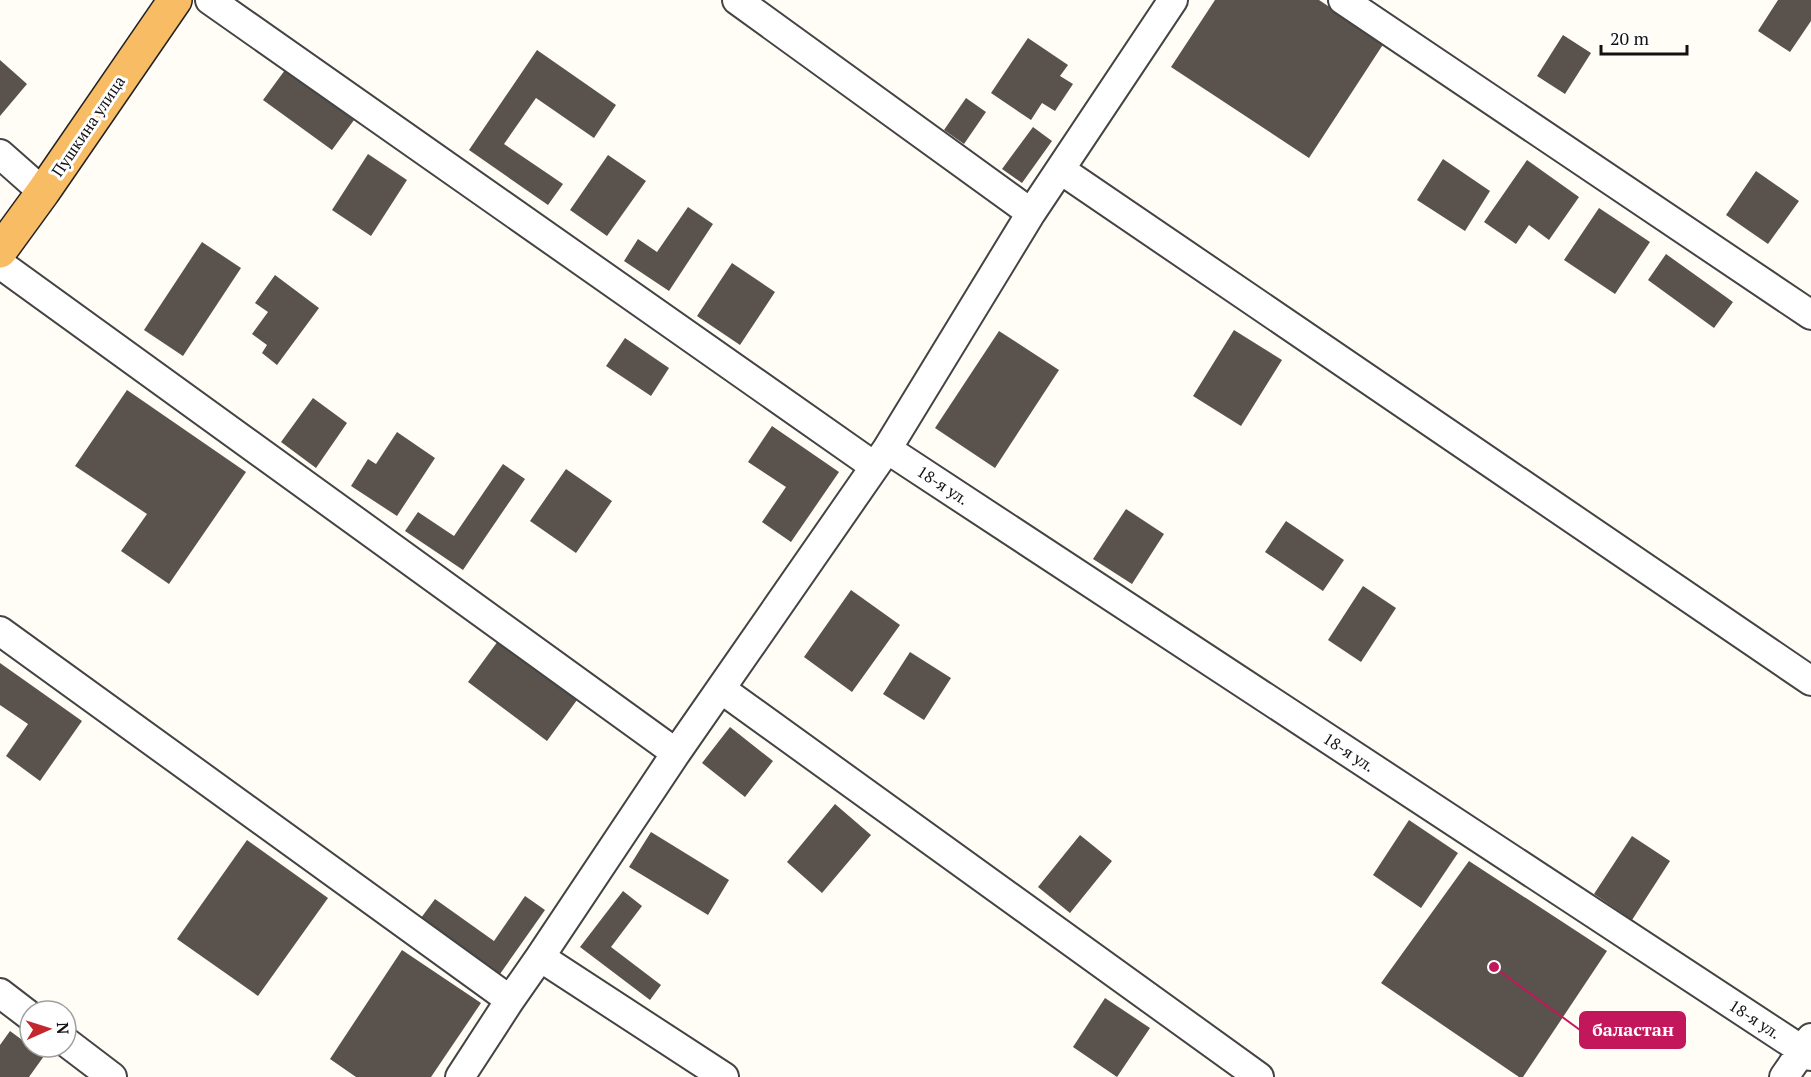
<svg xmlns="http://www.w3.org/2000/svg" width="1811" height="1077" font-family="'PT Serif',serif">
	<rect width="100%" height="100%" fill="#fffdf5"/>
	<path fill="#5a524d" d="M1215 0H1319L1384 43 1309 158 1171 67Z
		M1778 0H1811V21L1790 52 1758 31Z
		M1563 35 1591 53 1565 94 1537 76Z
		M1028 38 1068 65 1060 76 1073 84 1055 111 1042 103 1031 120 991 93Z
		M537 50 616 105 594 138 536 98 504 144 563 184 548 205 469 150Z
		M0 60 27 84 0 116Z
		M285 70 354 120 332 150 263 100Z
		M966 98 986 112 964 144 944 130Z
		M1033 127 1052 141 1022 183 1002 169Z
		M368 154 407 180 371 236 332 210Z
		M608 155 646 181 607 236 570 210Z
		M1443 159 1490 191 1465 231 1417 200Z
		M1527 160 1579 197 1549 240 1529 225 1516 244 1484 222Z
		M1756 171 1799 201 1768 244 1726 215Z
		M688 207 713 224 669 291 624 261 638 239 657 252Z
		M1599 208 1650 242 1615 294 1564 260Z
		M202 242 241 268 183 356 144 330Z
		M1666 254 1733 302 1714 328 1648 280Z
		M732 263 775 292 740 345 697 316Z
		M275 275 319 308 277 365 262 353 267 345 252 334 268 312 255 303Z
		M1234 330 1282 360 1241 426 1193 396Z
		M999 331 1059 370 995 468 935 428Z
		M625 338 669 368 651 396 606 366Z
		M127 390 246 472 169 584 121 551 147 514 75 466Z
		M313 398 347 423 316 468 281 442Z
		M772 426 839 472 791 542 762 522 786 487 748 462Z
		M397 432 435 458 397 516 351 486 368 459 376 464Z
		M503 464 525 479 463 570 405 531 418 512 454 536Z
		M566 469 612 501 576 553 530 521Z
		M1126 509 1164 534 1132 584 1093 559Z
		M1286 521 1344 560 1323 591 1265 552Z
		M1363 586 1396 608 1361 662 1328 640Z
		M851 590 900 625 852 692 804 657Z
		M498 641 577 700 547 741 468 682Z
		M910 652 951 678 924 720 883 694Z
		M0 663 82 721 40 781 6 756 28 724 0 705Z
		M730 727 773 761 745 797 702 763Z
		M835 804 871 835 822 893 787 862Z
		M1409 820 1458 853 1421 908 1373 875Z
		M651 832 729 880 708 915 629 867Z
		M1080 835 1112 861 1070 913 1038 887Z
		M1632 836 1670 861 1632 920 1594 894Z
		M247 840 328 898 258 996 177 939Z
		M1469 861 1607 951 1523 1077H1519L1381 983Z
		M623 891 642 906 611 947 661 985 650 1000 580 947Z
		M525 896 545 910 500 974 421 918 435 899 494 941Z
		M402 950 481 1003 431 1077H356L330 1059Z
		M1105 998 1150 1028 1117 1077 1073 1047Z
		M10 1031 44 1056 29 1077H0V1045Z"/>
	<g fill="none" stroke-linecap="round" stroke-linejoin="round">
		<defs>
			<path id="minor" d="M210 0 874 466
				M737 0 1031 213
				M1343 0 1811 315
				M0 154 43 192
				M1061 170 1811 681
				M0 264 676 753
				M887 449 1811 1056
				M0 631 510 1000
				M721 689 1259 1077
				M540 957 724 1077
				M0 993 30 1016
				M66 1042 112 1077
				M460 1077 510 1000 540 957 676 753 887 449 1031 213 1173 0
				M1784 1077 1811 1038"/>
			<path id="trunk" d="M0 251 43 192 175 0"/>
		</defs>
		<use href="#minor" stroke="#444" stroke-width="32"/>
		<use href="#trunk" stroke="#222" stroke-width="36"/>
		<use href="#minor" stroke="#fff" stroke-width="28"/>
		<use href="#trunk" stroke="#f7bc64" stroke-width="33"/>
	</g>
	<g text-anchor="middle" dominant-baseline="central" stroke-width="6" stroke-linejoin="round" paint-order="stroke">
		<g font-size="16" fill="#111" stroke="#fff">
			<text transform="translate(88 126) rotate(-56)">Пушкина улица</text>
			<text transform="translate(943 485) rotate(33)">18-я ул.</text>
			<text transform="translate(1349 752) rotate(33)">18-я ул.</text>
			<text transform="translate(1755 1019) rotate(33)">18-я ул.</text>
		</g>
	</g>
	<path fill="none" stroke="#c2185b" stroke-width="2" d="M1494 967L1580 1030"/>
	<circle fill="#c2185b" stroke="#fff" stroke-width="2" cx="1494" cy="967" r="6"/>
	<rect fill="#c2185b" stroke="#c2185b" stroke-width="2" x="1580" y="1012" width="105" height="36" rx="6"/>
	<g font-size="18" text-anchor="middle" font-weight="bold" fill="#fff">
		<text x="1633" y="1036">баластан</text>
	</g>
	<g transform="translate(48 1029) rotate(87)"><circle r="28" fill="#ffffff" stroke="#a0a0a0" stroke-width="1.5"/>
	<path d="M0-4.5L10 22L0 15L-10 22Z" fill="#c4262e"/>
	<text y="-9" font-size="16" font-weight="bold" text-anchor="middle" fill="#111111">N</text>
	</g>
	<path d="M1601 45v9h86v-9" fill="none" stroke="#111111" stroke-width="3"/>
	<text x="1610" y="45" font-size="18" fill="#111111" stroke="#ffffff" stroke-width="4.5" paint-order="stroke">20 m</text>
</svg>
